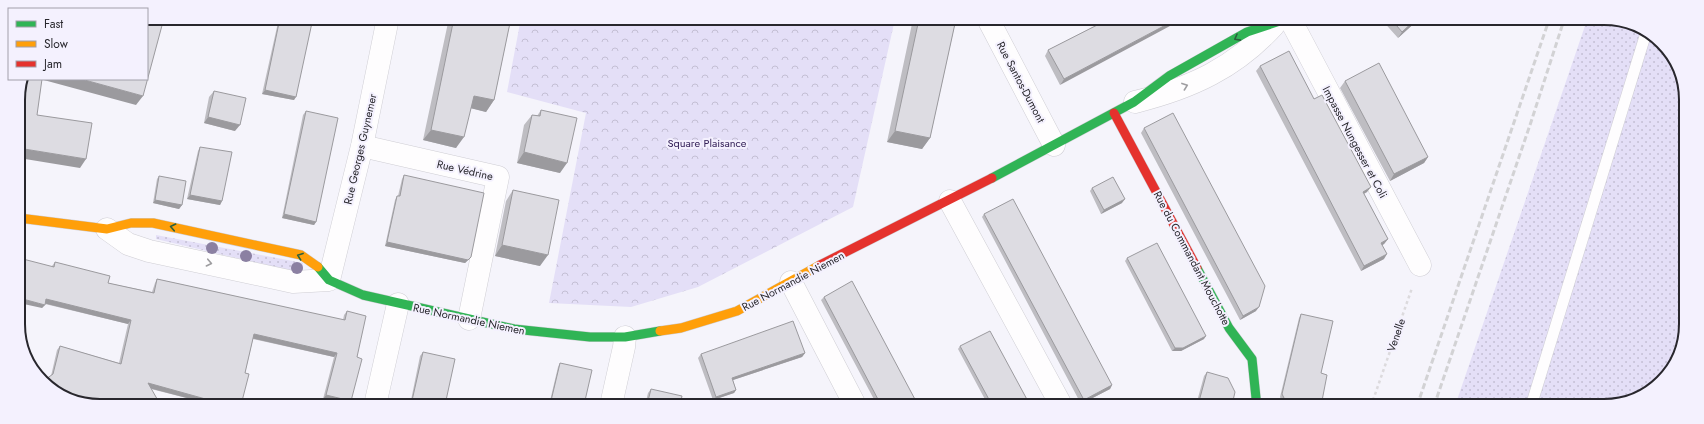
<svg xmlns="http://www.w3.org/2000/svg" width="1704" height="424" font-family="Jost,sans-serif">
	<defs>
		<pattern id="grass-dots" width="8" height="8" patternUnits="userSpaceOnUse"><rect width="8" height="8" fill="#e4dff7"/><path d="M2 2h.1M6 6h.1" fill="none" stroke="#c4bfd4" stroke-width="1.8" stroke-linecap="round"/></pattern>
		<pattern id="park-crowns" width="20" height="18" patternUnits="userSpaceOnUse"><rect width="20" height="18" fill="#e4dff7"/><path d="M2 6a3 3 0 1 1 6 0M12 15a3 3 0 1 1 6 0" fill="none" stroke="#c4bfd4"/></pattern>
	</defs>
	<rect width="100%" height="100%" fill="#f5f4fb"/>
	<path fill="url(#grass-dots)" d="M1587 20H1620L1662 42 1684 84V340L1658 386 1609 406H1455Z
		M156 235 303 263V269L300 273 156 239Z"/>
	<path fill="url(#park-crowns)" d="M521 18 895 19 853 207 698 287 631 307 549 303 586 113 507 92Z"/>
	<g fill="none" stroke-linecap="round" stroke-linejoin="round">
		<defs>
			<path id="lane" d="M1531 406 1646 33"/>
			<path id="street" d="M988 19 1054 145
				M1290 19 1420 265
				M1135 102C1191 88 1235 68 1274 25
				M362 146 498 177 469 319
				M950 201 1061 405
				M107 229 128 244 149 251 293 282 329 280 362 146 388 18
				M791 282 855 405
				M375 405 398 304
				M611 405 624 347 625 337"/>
			<path id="fast" d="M992 178 1134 102 1169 76 1247 32 1286 19
				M318 267 329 280 363 295 514 329 590 337H625L660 331
				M1197 268 1229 328 1252 359 1256 398 1254 405"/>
			<path id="slow" d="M19 218 107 229 131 223H153L301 255 318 267
				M660 331 681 328 737 311 820 265"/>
			<path id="jam" d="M1114 113 1197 268
				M820 265 992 178"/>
		</defs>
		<use href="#lane" stroke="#cfced4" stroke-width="12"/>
		<use href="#street" stroke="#cfced4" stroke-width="23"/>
		<use href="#fast" stroke="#cfced4" stroke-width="10"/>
		<use href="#slow" stroke="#cfced4" stroke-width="10"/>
		<use href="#jam" stroke="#cfced4" stroke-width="10"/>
		<path stroke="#dcdadd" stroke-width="2.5" stroke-dasharray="3 3" stroke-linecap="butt" d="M1371 406 1412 288"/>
		<use href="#lane" stroke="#fefdfe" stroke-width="11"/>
		<use href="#street" stroke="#fefdfe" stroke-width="22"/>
		<use href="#fast" stroke="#30b455" stroke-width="9"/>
		<use href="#slow" stroke="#ff9f0a" stroke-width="9"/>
		<use href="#jam" stroke="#e5322d" stroke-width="9"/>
		<path stroke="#d2d2d4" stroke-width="3" stroke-dasharray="6 3" stroke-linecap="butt" d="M1417 406 1549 20
			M1434 406 1531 122 1564 20"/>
	</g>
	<g fill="#8b80a2">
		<circle cx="212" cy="248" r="6"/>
		<circle cx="246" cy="256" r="6"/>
		<circle cx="297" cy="268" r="6"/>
	</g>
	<path fill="#bebdc2" d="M279 18H313L294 100 262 94Z
		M449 18H511L494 100 486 112 471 108 456 148 423 140Z
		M913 19H956L930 138 922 149 887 142Z
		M1109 19 1060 85 1045 56 1048 50Z
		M1381 19H1419L1398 38Z
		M1260 66 1314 99 1367 192 1364 194 1388 239 1384 244 1382 245 1384 259 1361 271 1256 71Z
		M1345 81 1428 157 1424 163 1390 181 1340 88Z
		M214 91 235 131 204 123 209 97Z
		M541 110 560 173 517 163 524 125 532 115 537 116Z
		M306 111 316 222 314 225 282 218 303 115Z
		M1144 128 1256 311 1240 320 1141 133Z
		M200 147 222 201 220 205 187 199 198 151Z
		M404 175 468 260 465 263 385 246 395 200 397 196H398L402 179Z
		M159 176 182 205 179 209 153 203 157 179Z
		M1092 188 1122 203 1101 214 1090 191Z
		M513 190 540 266 495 256 506 201Z
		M984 214 1112 385 1110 389 1081 404 982 217Z
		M1127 258 1204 339 1181 351H1172L1125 261Z
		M55 262 108 283 152 292 155 283 157 279 343 320 344 315 347 311 357 357 348 405H346L323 399 334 357 253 339 245 373 241 405 210 404 151 389 51 376 57 350 60 346 119 363 128 324 45 304 42 308 52 266Z
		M824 297 918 405H877L821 300Z
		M1301 314 1321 373V406H1284L1280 397 1299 318Z
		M960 346 1030 405H988L958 349Z
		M423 352 445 405H410L420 356Z
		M805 353 802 357 733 380 736 390 734 393 713 400 698 358 701 354Z
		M560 363 584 405H549L558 367Z
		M1207 372 1232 405H1196L1204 376Z
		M651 389 680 405H645L648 393Z"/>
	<path fill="#9b9a9e" d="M1177 19H1183L1060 85 1064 79Z
		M1416 19H1419L1398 38 1402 32Z
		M40 79H81L143 96 136 105Z
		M265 90 296 97 294 100 262 94Z
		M474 96 494 100 486 112 466 107Z
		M208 117 240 125 235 131 204 123Z
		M431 130 464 137 456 148 423 140Z
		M895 131 930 138 922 149 887 142Z
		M18 148 86 159 80 168 19 158Z
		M524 152 567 163 560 173 517 163Z
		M1428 157 1424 163 1390 181 1394 174Z
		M1371 187 1367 192 1359 196 1363 192Z
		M190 195 222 201 220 205 187 199Z
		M1125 199 1122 203 1101 214 1104 210Z
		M155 200 182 205 179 209 153 203Z
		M284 214 316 222 314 225 282 218Z
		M1388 239 1384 244 1378 248 1381 243Z
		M387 242 471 257 465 263 385 246Z
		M502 245 548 255 540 266 495 256Z
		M1387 254 1384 259 1361 271 1364 266Z
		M19 298 45 305 42 308 19 303Z
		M46 299 131 320 128 324 43 303Z
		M1259 307 1256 311 1240 320 1243 316Z
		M254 334 337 353 334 357 251 338Z
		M1206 336 1204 339 1181 351H1172L1175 348Z
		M805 353 802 357 730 381 732 378Z
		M148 383 227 405 210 404 145 387Z
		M1112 385 1110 389 1081 404 1084 400Z
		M736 390 734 393 713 400 716 397Z
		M326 395 351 401 348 405H346L323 399Z"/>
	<path fill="#dddce2" stroke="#9b9a9e" d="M147 18H164L143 96 81 79H147Z
		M280 18H313L296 97 265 90Z
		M454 18H511L494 100 474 96 464 137 431 130Z
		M919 19H956L930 138 895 131Z
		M1109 19H1177L1064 79 1048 50Z
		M1391 19H1416L1402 32Z
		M1289 51 1314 99 1322 95 1371 187 1363 192 1388 239 1381 243 1387 254 1364 266 1260 66Z
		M1379 63 1428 157 1394 174 1345 81Z
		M22 79H42L37 115 92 123 86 159 18 148V95Z
		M214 91 246 98 240 125 208 117Z
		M541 110 577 118 567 163 524 152 532 115 540 116Z
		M306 111 338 118 316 222 284 214Z
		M1173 113 1265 286 1259 307 1243 316 1144 128Z
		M200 147 232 152 222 201 190 195Z
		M404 175 484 193 471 257 468 260 387 242 397 196H400Z
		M159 176 186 181 182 205 155 200Z
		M1113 177 1125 199 1104 210 1092 188Z
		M513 190 559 200 548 255 502 245Z
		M1013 199 1112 385 1084 400 984 214Z
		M1157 243 1206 336 1183 348H1175L1127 258Z
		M19 258 54 267 55 262 110 276 108 283 154 293 157 279 345 320 347 311 366 316 357 357 362 359 351 401 326 395 337 353 254 334 245 373 249 374 241 405H227L148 383 160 404H84L42 382 53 374 60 346 121 364 131 320 46 299 45 305 19 298Z
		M852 281 918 405H881L824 297Z
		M1301 314 1333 321 1321 373 1327 375 1321 406H1288L1282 394Z
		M793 321 805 353 732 378 736 390 716 397 701 354Z
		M990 331 1030 405H992L960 346Z
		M423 352 455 359 445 405H411Z
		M560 363 592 370 584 405H550Z
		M1207 372 1228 378 1235 392 1232 405H1198Z
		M651 389 682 396 680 405H647Z"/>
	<defs><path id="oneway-chevron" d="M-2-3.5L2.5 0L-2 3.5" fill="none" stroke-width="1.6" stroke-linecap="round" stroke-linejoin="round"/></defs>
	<g stroke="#2b5f3d">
		<use href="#oneway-chevron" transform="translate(1237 38) rotate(151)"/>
		<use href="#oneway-chevron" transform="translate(173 227) rotate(-168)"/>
		<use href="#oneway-chevron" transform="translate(300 256) rotate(-160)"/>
	</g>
	<g stroke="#9e9da0">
		<use href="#oneway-chevron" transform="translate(1185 86) rotate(-20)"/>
		<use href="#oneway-chevron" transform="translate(209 263) rotate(12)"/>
	</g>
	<g text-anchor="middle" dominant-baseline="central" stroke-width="4" stroke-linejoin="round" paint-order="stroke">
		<g font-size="11" fill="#28272d" stroke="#f4f1fe">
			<text transform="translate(1021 82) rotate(62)">Rue Santos-Dumont</text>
			<text transform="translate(1355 142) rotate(62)">Impasse Nungesser et Coli</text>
			<text transform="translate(360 149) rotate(-77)">Rue Georges Guynemer</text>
			<text transform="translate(465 170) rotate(13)">Rue Védrine</text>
			<text transform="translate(1192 258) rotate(62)">Rue du Commandant Mouchotte</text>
			<text transform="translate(793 281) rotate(-28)">Rue Normandie Niemen</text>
			<text transform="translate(469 319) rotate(12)">Rue Normandie Niemen</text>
			<text transform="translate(1396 335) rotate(-71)">Venelle</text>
		</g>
		<g font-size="11" fill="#352259" stroke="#f4f1fe">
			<text x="707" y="143">Square Plaisance</text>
		</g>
	</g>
	<path d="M0 0H1704V424H0ZM100 25H1604A75 75 0 0 1 1679 100V324A75 75 0 0 1 1604 399H100A75 75 0 0 1 25 324V100A75 75 0 0 1 100 25Z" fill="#f4f1fe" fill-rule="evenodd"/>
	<path fill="none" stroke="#28272d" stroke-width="2" d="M100 25H1604A75 75 0 0 1 1679 100V324A75 75 0 0 1 1604 399H100A75 75 0 0 1 25 324V100A75 75 0 0 1 100 25Z"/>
	<rect x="8" y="8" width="140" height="72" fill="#f4f1fe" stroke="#a2a0aa"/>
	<rect x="16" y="21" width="20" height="6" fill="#30b455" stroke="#a2a0aa"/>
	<text x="44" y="28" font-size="12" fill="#28272d">Fast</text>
	<rect x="16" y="41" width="20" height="6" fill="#ff9f0a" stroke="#a2a0aa"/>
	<text x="44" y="48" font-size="12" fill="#28272d">Slow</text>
	<rect x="16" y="61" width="20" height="6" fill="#e5322d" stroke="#a2a0aa"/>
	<text x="44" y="68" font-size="12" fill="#28272d">Jam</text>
</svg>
